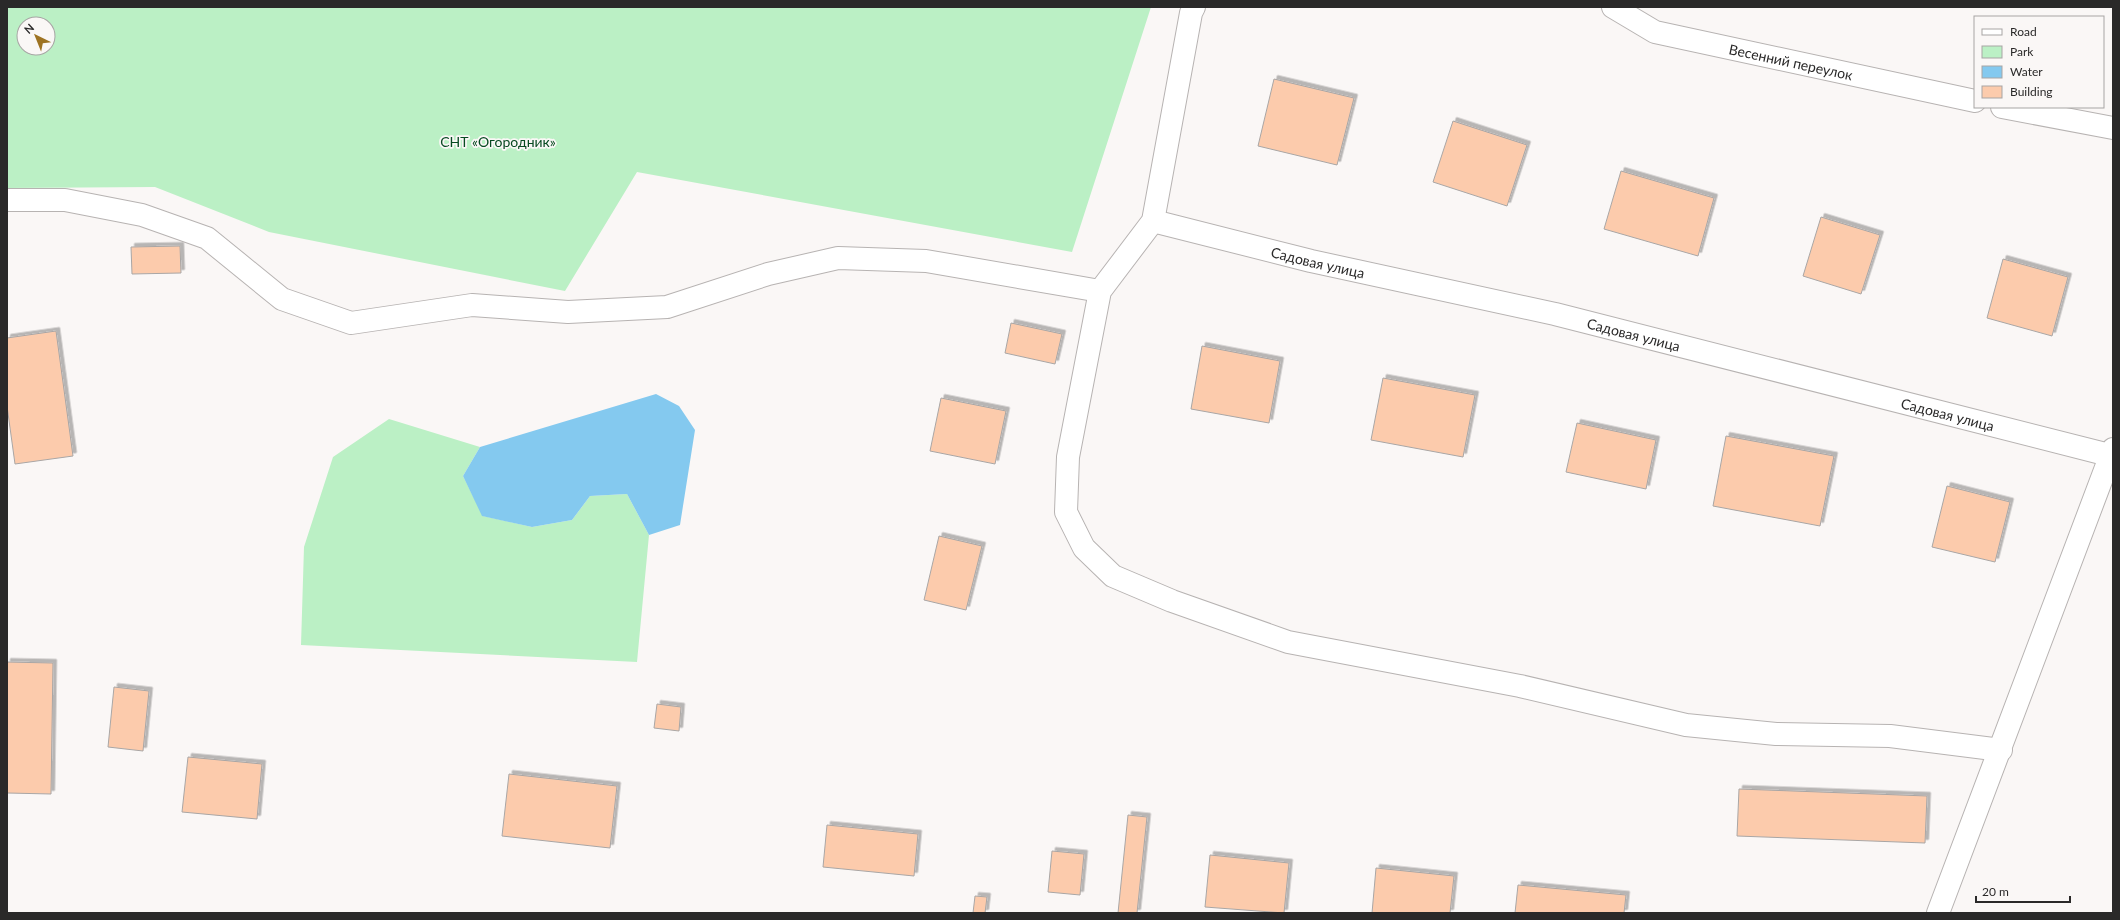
<svg xmlns="http://www.w3.org/2000/svg" width="2120" height="920" font-family="Lato,sans-serif">
	<defs>
		<filter id="shadow"><feDropShadow dx="3.5" dy="-3.5" stdDeviation="0" flood-color="#0004"/></filter>
	</defs>
	<rect width="100%" height="100%" fill="#faf7f6"/>
	<path fill="#bbf0c5" fill-rule="evenodd" d="M7 7H1151L1072 252 637 172 565 291 269 232 155 187 7 188ZM24 24H48V48H24Z
		M389 419 480 447 463 476 483 516 532 527 572 520 590 496 627 494 649 535 637 662 301 645 304 547 333 457Z"/>
	<path fill="#84c9ef" d="M656 394 679 406 695 430 680 525 649 535 627 494 590 496 572 520 532 527 482 516 463 476 480 447Z"/>
	<path fill="#fccbac" stroke="#a9a6a5" filter="url(#shadow)" d="M1274 79 1354 98 1337 165 1258 146Z
		M1453 121 1527 145 1507 206 1433 182Z
		M1621 171 1714 198 1698 256 1604 229Z
		M1821 217 1880 235 1861 294 1803 276Z
		M180 246 181 273 132 274 131 247Z
		M2003 259 2068 277 2052 336 1987 318Z
		M1011 323 1062 334 1055 364 1005 353Z
		M56 331 73 456 15 464 7 406V338Z
		M1202 346 1280 361 1269 423 1191 409Z
		M1383 378 1475 395 1463 457 1371 440Z
		M941 398 1006 411 995 464 930 451Z
		M1577 423 1656 440 1646 489 1566 472Z
		M1726 436 1834 456 1820 526 1713 506Z
		M1947 486 2010 502 1995 562 1932 547Z
		M939 536 982 546 966 610 924 600Z
		M7 662 53 663 51 794 7 793Z
		M114 687 149 691 143 751 108 747Z
		M657 704 681 707 679 731 654 728Z
		M188 757 262 764 257 819 182 812Z
		M509 774 617 786 610 848 502 836Z
		M1739 789 1927 796 1925 843 1737 836Z
		M1128 815 1147 817 1137 913H1118Z
		M827 825 918 834 914 876 823 867Z
		M1052 851 1084 854 1080 895 1048 892Z
		M1210 855 1289 863 1284 913 1205 907Z
		M1376 868 1454 876 1450 913H1372Z
		M1518 885 1626 895 1624 913H1515Z
		M975 896 987 897 985 913H973Z"/>
	<g fill="none" stroke-linecap="round" stroke-linejoin="round">
		<defs>
			<g id="minor">
				<path d="M1194 7 1191 13 1153 221 1100 291 1068 457 1066 512 1084 548 1113 576 1172 601 1288 642 1520 686 1686 725 1776 734 1890 736 2001 750"/>
				<path id="s1" d="M1613 7 1655 32 1975 101"/>
				<path d="M2002 107 2113 128"/>
				<path d="M7 200H65L142 215 207 238 282 299 351 323 472 305 568 312 667 307 768 274 838 258 926 261 1100 291"/>
				<path id="s2" d="M1153 221 1311 261 1555 314 2113 456"/>
				<path d="M1938 913 2113 449"/>
			</g>
		</defs>
		<use href="#minor" stroke="#b7b3b2" stroke-width="24"/>
		<use href="#minor" stroke="#fff" stroke-width="22"/>
	</g>
	<g text-anchor="middle" dominant-baseline="central" stroke-width="3.5" stroke-linejoin="round" paint-order="stroke">
		<g font-size="14" fill="#2a2929" stroke="#faf7f6">
			<text stroke="none"><textPath href="#s1" startOffset="188">Весенний переулок</textPath></text>
			<text stroke="none"><textPath href="#s2" startOffset="170">Садовая улица</textPath></text>
			<text stroke="none"><textPath href="#s2" startOffset="494">Садовая улица</textPath></text>
			<text stroke="none"><textPath href="#s2" startOffset="818">Садовая улица</textPath></text>
		</g>
		<g font-size="14" fill="#074a21" stroke="#faf7f6">
			<text x="498" y="141">СНТ «Огородник»</text>
		</g>
	</g>
	<rect width="2120" height="920" fill="none" stroke="#2a2929" stroke-width="16"/>
	<rect x="1974" y="16" width="130" height="92" fill="#faf7f6" stroke="#a7a5a4"/>
	<rect x="1982" y="29" width="20" height="6" fill="#ffffff" stroke="#a7a5a4"/>
	<text x="2010" y="36" font-size="12" fill="#2a2929">Road</text>
	<rect x="1982" y="46" width="20" height="12" fill="#bbf0c5" stroke="#a7a5a4"/>
	<text x="2010" y="56" font-size="12" fill="#2a2929">Park</text>
	<rect x="1982" y="66" width="20" height="12" fill="#84c9ef" stroke="#a7a5a4"/>
	<text x="2010" y="76" font-size="12" fill="#2a2929">Water</text>
	<rect x="1982" y="86" width="20" height="12" fill="#fccbac" stroke="#a7a5a4"/>
	<text x="2010" y="96" font-size="12" fill="#2a2929">Building</text>
	<g transform="translate(36 36) rotate(317)"><circle r="19" fill="#faf7f6" stroke="#a7a5a4"/>
	<path d="M0-3L7 15L0 10L-7 15Z" fill="#9e7322"/>
	<text y="-6" font-size="11" font-weight="bold" text-anchor="middle" fill="#2a2929">N</text>
	</g>
	<path d="M1976 896v6h94v-6" fill="none" stroke="#2a2929" stroke-width="2"/>
	<text x="1982" y="896" font-size="12" fill="#2a2929" stroke="#faf7f6" stroke-width="3" paint-order="stroke">20 m</text>
</svg>
